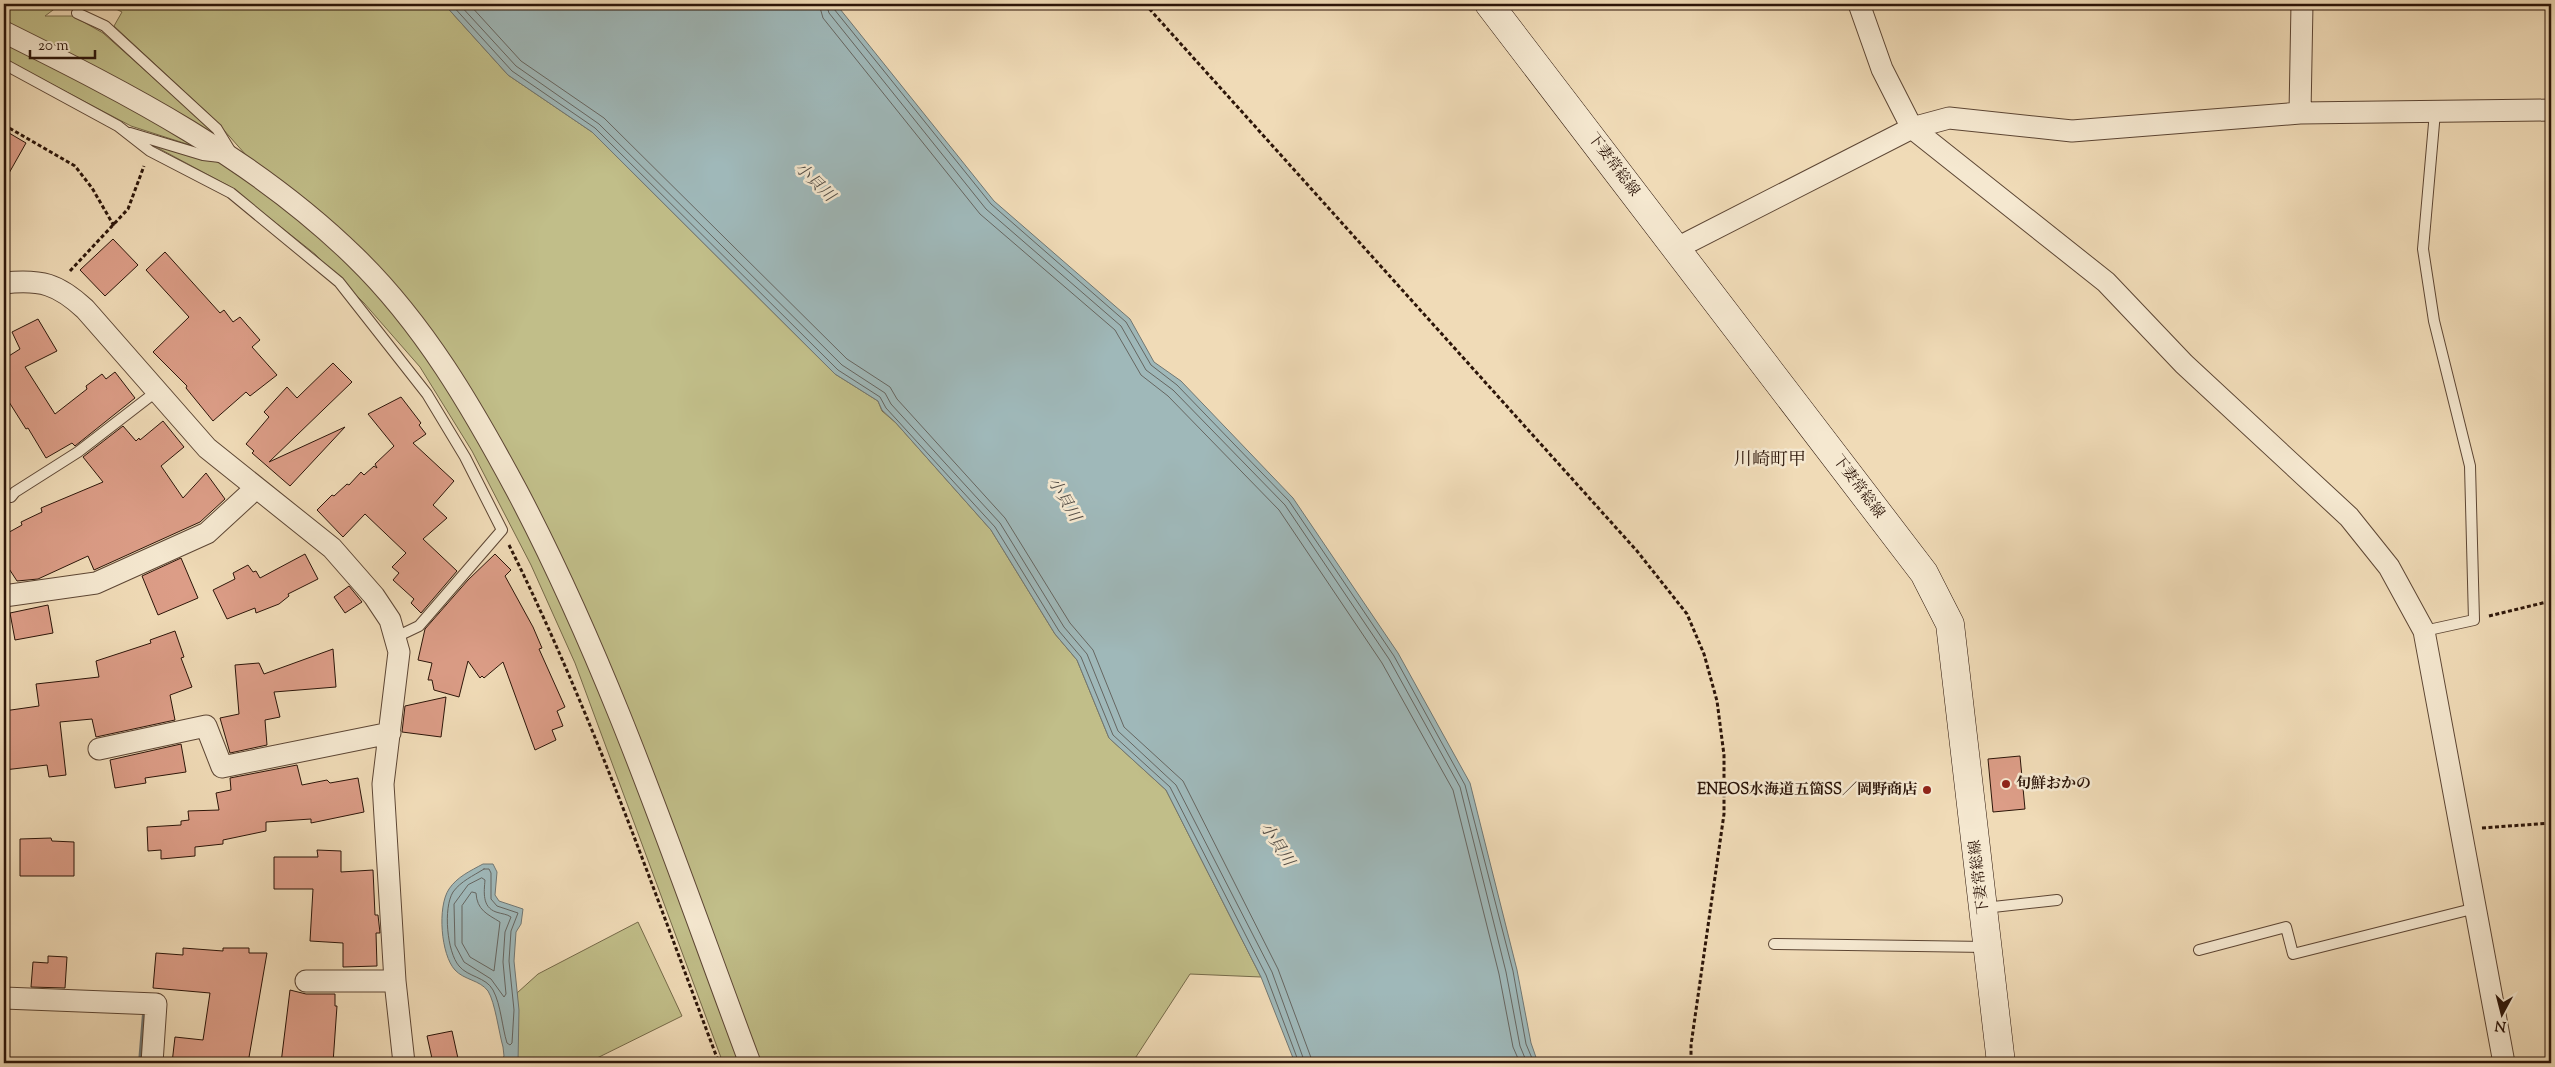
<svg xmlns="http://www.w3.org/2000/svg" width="2555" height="1067" font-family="'Sorts Mill Goudy','Noto Serif JP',serif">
	<rect width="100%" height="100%" fill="#f0dbb7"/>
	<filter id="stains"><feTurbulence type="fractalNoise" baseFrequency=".004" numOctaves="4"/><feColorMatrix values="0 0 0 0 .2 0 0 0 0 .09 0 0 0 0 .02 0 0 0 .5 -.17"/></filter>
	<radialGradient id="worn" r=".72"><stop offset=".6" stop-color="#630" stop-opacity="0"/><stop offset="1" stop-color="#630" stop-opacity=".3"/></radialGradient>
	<path fill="#c1be89" stroke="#766a49" d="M4 4H61L45 16H73L103 33 211 129 213 134 4 25Z
		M106 4H444L508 75 592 132 835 374 878 401 882 411 896 423 991 530 1055 634 1077 660 1109 738 1166 790 1261 977 1190 974 1132 1063H755L634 738 435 339 246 155 214 119 114 26 122 12Z
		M4 41 126 101 196 147 131 126 4 59Z
		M145 141 196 158 228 162 332 247 386 302 438 366 486 447 589 657 740 1063H723L575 663 531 565 472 451 420 367 364 303 315 254 229 186Z
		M638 922 682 1016 587 1063H517V993L538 974Z"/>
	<path fill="#9fb8b9" stroke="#717773" d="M444 4H836L994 201 1130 319 1154 362 1181 381 1293 498 1398 653 1470 783 1517 970 1531 1043 1538 1063H1295L1261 977 1166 790 1109 738 1077 660 1055 634 991 530 896 423 882 410 878 401 835 374 592 132 508 75Z
		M483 864H493L497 872 495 895 499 901 523 909 521 924 516 932 514 961 519 1010 518 1063H500L504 1056 503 1047C499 1033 495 1002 488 991 480 980 464 980 455 970 441 955 437 907 449 889 457 877 470 871 483 864Z"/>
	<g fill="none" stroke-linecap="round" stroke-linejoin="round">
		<path stroke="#666661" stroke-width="1" d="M451 4 512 71 595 128 838 370 880 397 886 408 995 527 1059 631 1081 657 1113 735 1170 787 1266 975 1299 1063
			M459 4 516 66 599 124 842 365 885 393 891 404 1000 523 1064 627 1087 654 1118 731 1176 785 1272 972 1305 1063
			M469 4 521 61 604 118 847 359 890 387 897 399 1005 518 1070 623 1093 650 1124 727 1183 781 1278 969 1313 1063
			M819 4 823 18 980 214 1115 330 1141 375 1168 396 1279 510 1382 663 1453 790 1499 974 1513 1047 1520 1063
			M826 4 829 13 986 209 1121 326 1146 370 1173 390 1285 505 1389 659 1460 787 1506 972 1520 1046 1527 1063
			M833 4 834 9 991 204 1126 322 1151 365 1177 385 1289 501 1394 656 1465 785 1513 971 1526 1044 1534 1063
			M484 869H489L491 873V899L497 906 518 913 511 931 509 961 514 1010 512 1043 510 1045 507 1043C502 1027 501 1005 493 990 486 977 468 977 459 966 447 952 443 908 453 892 461 881 473 876 484 869Z
			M482 878 485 880C484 892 482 907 496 912 502 914 507 914 511 917L505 932 503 962 506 994 504 997 491 979 464 962 455 945 454 904 468 885Z
			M472 892 476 893C477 910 487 914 500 922L494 971 470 957 462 943V906Z"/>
		<path stroke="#717773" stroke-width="6" d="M141 1063 145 1014"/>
	</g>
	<path fill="#dc9d87" stroke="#2c1509" d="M4 130 26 143 4 182Z
		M113 239 138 265 105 296 80 270Z
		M165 252 220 313 224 310 233 322 240 317 260 340 252 347 277 375 250 396 246 392 213 421 186 388 187 386 153 352 189 317 146 270Z
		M38 319 57 351 25 367 55 414 87 389 86 386 102 374 106 379 115 372 135 398 75 446 72 443 46 458 28 428 26 429 4 394V359L20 349 12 332Z
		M333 363 352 382 269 462 345 427 290 486 252 453 254 451 246 444 269 417 264 412 287 387 297 398Z
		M401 397 421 423 419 425 426 434 413 443 454 481 433 505 447 518 423 539 457 571 421 613 411 603 414 599 393 580 399 573 392 567 406 553 365 514 343 537 317 510 332 495 334 496 347 484 349 485 361 472 364 475 374 466 377 468 375 464 394 446 368 414Z
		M163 421 184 447 161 466 183 498 206 473 225 499 200 522 94 570 88 556 38 579 17 581 4 561V535L22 525 21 522 42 512 41 508 103 482 83 457 123 426 136 441 139 438 140 440Z
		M305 554 318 579 288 594 289 596 279 604 256 613 255 608 227 619 213 590 235 579 233 573 248 565 253 572 256 571 260 578Z
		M495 554 511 570 505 576 533 627 542 648 539 649 565 707 557 711 563 726 552 730 556 740 535 750 503 662 484 678 482 676 480 678 468 661 459 697 434 690 432 680H428L432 663 418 660 425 629 468 580Z
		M181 558 198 598 158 615 142 576Z
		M349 586 362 602 345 613 334 597Z
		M48 605 53 633 15 640 10 613Z
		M175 631 184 657 181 658 192 687 170 695 175 720 96 737 92 719 60 722 66 775 49 777 47 765 4 770V711L39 706 36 684 99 677 96 661 151 643 150 640Z
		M333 649 336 687 274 692 280 717 265 720 267 745 230 753 220 718 239 714 235 665 259 663 264 674Z
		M446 697 441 737 402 732 405 706Z
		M181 744 186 772 145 778 146 783 115 788 110 760Z
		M2020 756 2025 809 1993 812 1988 759Z
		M297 765 302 785 327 780 330 783 358 778 364 812 311 823V819L266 822V831L223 840V844L195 847V856L161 859V850L148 851 147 827 181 825V821L189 820 188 811 219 810 216 793 231 790 230 778Z
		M51 838 52 841 74 842V876H20V839Z
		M317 850 341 851V872L373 870 375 915H378L380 933H376L377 966 343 967V943L310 941 313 889H274V857H318Z
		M183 948 223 951V948H249V953H267L248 1063H172L175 1037 203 1040 210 993 153 988 156 953 183 955Z
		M48 956 67 957 65 988 31 987 33 962 48 963Z
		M290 990 306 994H335V1006H337L333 1063H281Z
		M452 1031 459 1063H433L427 1036Z"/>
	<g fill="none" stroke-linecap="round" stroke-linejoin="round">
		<defs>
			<path id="lane" d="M77 13 105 26 217 129 231 152
				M4 64 118 126 150 151 231 193 339 282 427 394 465 457 502 530 419 626 396 637
				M130 133 203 155 220 157
				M11 497 15 492 78 452 157 391
				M2424 631 2474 620 2470 466 2434 321 2423 249 2435 112
				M1984 908 2057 900
				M1774 944 1986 947
				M2199 950 2286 927 2293 954 2476 908"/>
			<path id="street" d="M1859 4 1882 69 1912 128 2106 282 2184 364 2349 517 2389 567 2424 631 2504 1063
				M4 32C129 94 254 158 355 257 424 324 472 407 517 491 613 673 678 871 750 1063
				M2300 113 2302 4
				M1677 248 1912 128 1949 118 2072 131 2300 113 2551 110
				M4 283C41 279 58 284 85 309L207 448 332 548 374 596 390 620 399 652 383 784 395 981 404 1063
				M4 596 96 583 207 533 256 488
				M99 749 206 726 222 767 390 733
				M306 981H395
				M4 998 156 1004 152 1063"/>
			<path id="secondary" d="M1489 4 1924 573 1950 624 2001 1063"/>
		</defs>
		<use href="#lane" stroke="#5d4634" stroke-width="12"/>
		<use href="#street" stroke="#5d4634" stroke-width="23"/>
		<use href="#secondary" stroke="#2c1509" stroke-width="29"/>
		<path stroke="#2c1509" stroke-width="3" stroke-dasharray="4 2.5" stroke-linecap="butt" d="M1145 4 1637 551 1687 614 1704 654 1717 701 1724 755V814L1691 1045V1063
			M4 125 75 166 92 188 114 226
			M70 271 128 209 144 166
			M509 545C592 712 653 889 719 1063
			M2489 616 2551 601
			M2482 828 2551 823"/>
		<use href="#lane" stroke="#f5e8d0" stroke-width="10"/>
		<use href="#street" stroke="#f5e8d0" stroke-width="21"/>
		<use href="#secondary" stroke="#f5e8d0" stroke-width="28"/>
	</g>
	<g fill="#8f2418" stroke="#f5e8d0" stroke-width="2">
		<circle cx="2006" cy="784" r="5"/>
		<circle cx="1927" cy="790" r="5"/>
	</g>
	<g text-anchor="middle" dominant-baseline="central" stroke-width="5" stroke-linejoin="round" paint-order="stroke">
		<g font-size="15" fill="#2c1509" stroke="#f5e8d0">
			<text transform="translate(1613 165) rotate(53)">下妻常総線</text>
			<text transform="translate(1858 487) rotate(53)">下妻常総線</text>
			<text transform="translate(1980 877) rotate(-97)">下妻常総線</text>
		</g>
		<g font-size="15" font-weight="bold" fill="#2c1509" stroke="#f5e8d0" text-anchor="start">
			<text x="2016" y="784">旬鮮おかの</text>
			<text x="1917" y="790" text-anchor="end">ENEOS水海道五箇SS／岡野商店</text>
		</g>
		<g font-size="16" font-style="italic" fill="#544e47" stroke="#f5e8d0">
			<text transform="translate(814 183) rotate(44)">小貝川</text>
			<text transform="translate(1063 500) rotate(59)">小貝川</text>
			<text transform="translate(1276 845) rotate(57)">小貝川</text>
		</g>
		<g font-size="18" fill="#2c1509" stroke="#f5e8d0">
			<text x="1770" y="461">川崎町甲</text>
		</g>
	</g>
	<rect width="2555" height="1067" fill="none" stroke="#f0dbb7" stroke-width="20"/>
	<rect x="5" y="5" width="2545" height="1057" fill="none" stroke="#2c1509" stroke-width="2.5"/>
	<rect x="10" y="10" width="2535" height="1047" fill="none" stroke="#2c1509"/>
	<g transform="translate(2502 1014) rotate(187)" stroke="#f5e8d0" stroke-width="4" paint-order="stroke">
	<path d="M0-4L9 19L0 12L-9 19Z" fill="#2c1509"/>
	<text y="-8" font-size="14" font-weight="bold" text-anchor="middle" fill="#2c1509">N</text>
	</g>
	<path d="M30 50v8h65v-8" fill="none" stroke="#2c1509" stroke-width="2.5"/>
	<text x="38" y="50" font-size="15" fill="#2c1509" stroke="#f5e8d0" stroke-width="4" paint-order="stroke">20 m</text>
	<rect width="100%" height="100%" filter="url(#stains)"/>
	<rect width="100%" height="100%" fill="url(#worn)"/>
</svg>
